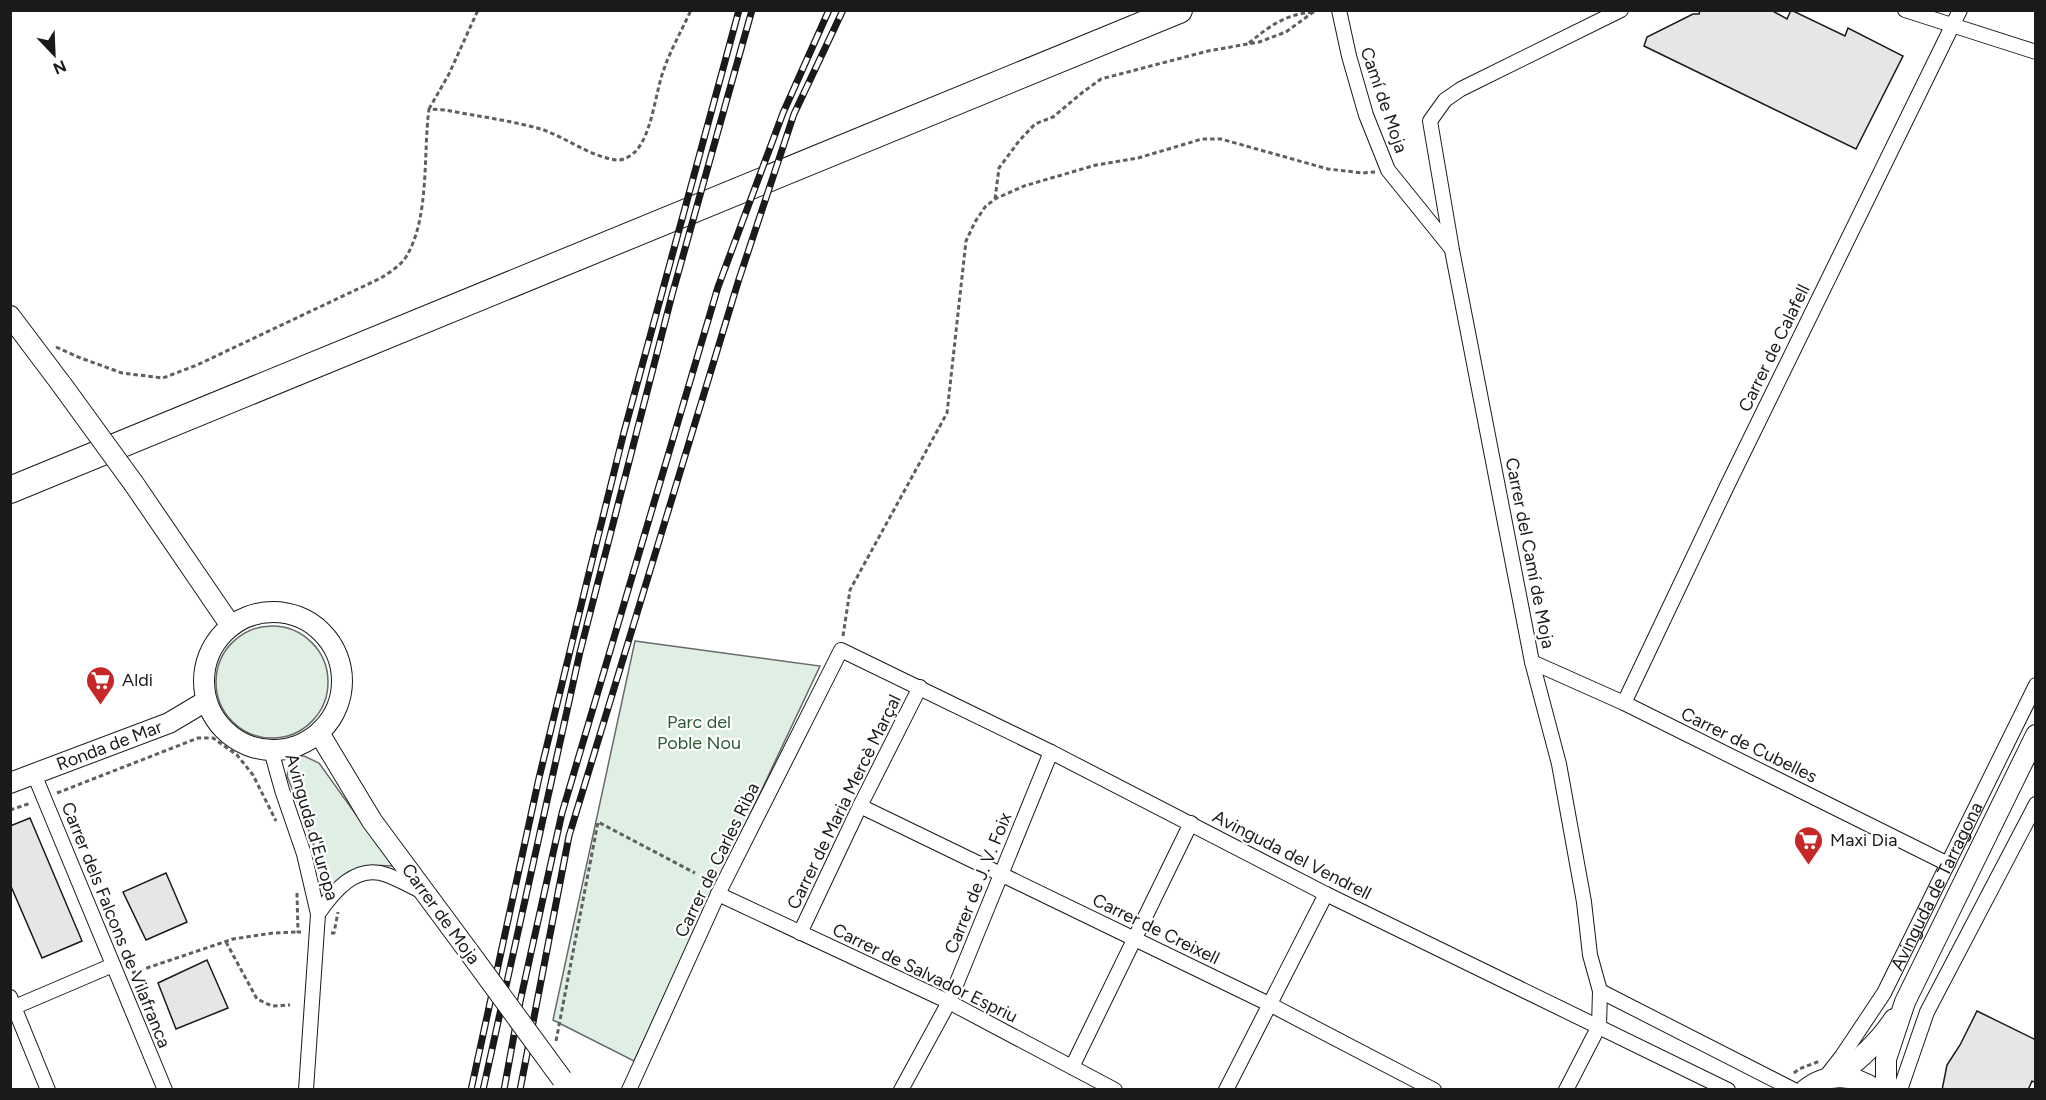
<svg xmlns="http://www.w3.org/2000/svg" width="2046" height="1100" font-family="Figtree,sans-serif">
	<rect width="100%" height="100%" fill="#fff"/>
	<path fill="#e0efe3" stroke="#6a6a6a" stroke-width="1.5" d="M216 682a56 56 0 1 1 112 0a56 56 0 1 1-112 0Z
		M635 641 820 666 634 1061 553 1020Z
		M299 756H304L319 763 393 866C358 863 348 871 325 896L317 857 311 836 287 776 290 763Z"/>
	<path fill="#e6e6e6" stroke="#1a1a1a" stroke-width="1.5" d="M1700 10H1771L1787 19 1791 10 1845 36 1848 28 1903 56 1856 149 1644 46 1647 37 1693 14H1699Z
		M30 818 82 941 42 958 10 884V826Z
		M166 873 187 922 146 940 123 892Z
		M207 960 228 1008 176 1029 158 983Z
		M1977 1011 2036 1040V1083L2032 1081 2028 1090H1942L1947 1065 1960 1045Z"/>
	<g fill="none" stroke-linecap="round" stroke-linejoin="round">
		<defs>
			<g id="street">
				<path d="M1339 10 1349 56 1366 115 1388 170 1451 248"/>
				<path d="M1905 10 2036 52"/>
				<path d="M1532 662 1624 703 1948 864"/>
				<path d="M1624 703 1728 484 1960 10"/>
				<path d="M271 750 282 790 304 854 318 914 306 1090"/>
				<path d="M34 774 165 1090"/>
				<path d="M860 806 1271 1005 1434 1090"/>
				<path d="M718 894 949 1002 1115 1090"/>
				<path d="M318 914C333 892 356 863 387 875 398 879 410 886 421 891"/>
				<path d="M800 933 860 806 920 687"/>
				<path d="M1600 991 1794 1090"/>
				<path d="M10 997 48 1090"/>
				<path d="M10 1009 113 965"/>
				<path d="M1072 1067 1191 823"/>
				<path id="s1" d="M1824 1079 1842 1056 1884 993 2036 685"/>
				<path d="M629 1090 718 894 841 650 1051 752 1326 894 1728 1090"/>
				<path d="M901 1090 949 1002 1051 752"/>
				<path d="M1226 1090 1326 894"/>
				<path d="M1566 1090 1599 1026 1600 991 1590 955 1584 902 1559 764 1532 662 1452 250 1430 121 1445 100 1461 89 1621 10"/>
				<path d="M1900 1090 1927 1012 2036 804"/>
			</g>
			<g id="secondary">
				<path d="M10 316 62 385"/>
				<path d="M134 484 231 626"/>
				<circle cx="273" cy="681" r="69"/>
				<path d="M319 733 372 821 469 952"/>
				<path id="s2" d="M10 783 169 723 206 701"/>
				<path d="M1836 1077C1858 1061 1879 1042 1894 1019"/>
				<path d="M1805 1090C1827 1072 1854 1074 1876 1090"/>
				<path d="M1886 1090V1059L1905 1002 2036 735"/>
			</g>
			<path id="highway" d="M10 490 1179 10"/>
		</defs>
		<use href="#street" stroke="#1a1a1a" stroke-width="16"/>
		<use href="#secondary" stroke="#1a1a1a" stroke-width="22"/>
		<use href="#highway" stroke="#1a1a1a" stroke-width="28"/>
		<path stroke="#5f5f5f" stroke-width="3" stroke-dasharray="4.5 3" stroke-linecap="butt" d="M1249 43C1269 26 1288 13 1315 12
			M429 109 449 74 478 10
			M995 199 999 168 1019 141 1035 124 1053 117 1083 92 1101 79 1208 51 1259 42 1286 32 1316 10
			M56 347 78 357 122 373 163 378 197 365 381 278C390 272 400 266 406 257 430 218 423 153 429 109L445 110C476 116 514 121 544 130 568 139 590 156 616 160 623 161 631 156 636 151 653 131 655 93 664 69 671 49 682 30 691 10
			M843 636 850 590 947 413 966 241 975 222 985 207 995 199 1024 186 1096 165 1138 158 1202 139H1221L1328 169 1363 173 1375 172
			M57 793 198 738H213L237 755 253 775 276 821
			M10 810 31 803
			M297 893 298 932H304
			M331 933H334L338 912
			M226 942 257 999 272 1006 290 1005
			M132 973 233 939 273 933 298 932
			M556 1041 598 822 695 873
			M1794 1073 1799 1069 1820 1061"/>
		<use href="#street" stroke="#fff" stroke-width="14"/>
		<use href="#secondary" stroke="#fff" stroke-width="20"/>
		<use href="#highway" stroke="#fff" stroke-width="26"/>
		<defs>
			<path id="rail" d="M471 1090 539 778 590 569 624 432 739 10
				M483 1090 580 652 672 295 752 10
				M504 1090 520 1002 562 813 718 287 783 113 829 10
				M520 1090 569 836 739 279 794 114 843 10"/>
		</defs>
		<use href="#rail" stroke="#1a1a1a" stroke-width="7"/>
		<use href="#rail" stroke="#fff" stroke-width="4.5" stroke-dasharray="14" stroke-linecap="butt"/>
		<defs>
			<path id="secondary-bridge" d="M62 385 134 484
				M469 952 562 1079"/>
		</defs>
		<use href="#secondary-bridge" stroke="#1a1a1a" stroke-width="22" stroke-linecap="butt"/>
		<use href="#secondary-bridge" stroke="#fff" stroke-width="20"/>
	</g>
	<defs>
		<symbol id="supermarket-pin" viewBox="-11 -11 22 30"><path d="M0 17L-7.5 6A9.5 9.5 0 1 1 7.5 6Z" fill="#c62828" stroke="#fff"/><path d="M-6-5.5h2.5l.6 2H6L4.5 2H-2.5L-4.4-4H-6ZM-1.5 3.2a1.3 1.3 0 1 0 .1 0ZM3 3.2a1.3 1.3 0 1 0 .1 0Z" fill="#fff"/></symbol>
	</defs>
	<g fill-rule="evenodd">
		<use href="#supermarket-pin" x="84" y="664" width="33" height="45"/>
		<use href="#supermarket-pin" x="1792" y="824" width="33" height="45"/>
	</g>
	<g text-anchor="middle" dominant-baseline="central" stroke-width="4.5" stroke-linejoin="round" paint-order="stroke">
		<g font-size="18" fill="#1a1a1a" stroke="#fff">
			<text transform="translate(1384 100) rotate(71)">Camí de Moja</text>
			<text transform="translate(1774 348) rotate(-64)">Carrer de Calafell</text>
			<text transform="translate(1530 553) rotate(79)">Carrer del Camí de Moja</text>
			<text stroke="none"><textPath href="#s2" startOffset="106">Ronda de Mar</textPath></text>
			<text transform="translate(1749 745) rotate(26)">Carrer de Cubelles</text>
			<text transform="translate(844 802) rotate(-64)">Carrer de Maria Mercè Marçal</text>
			<text transform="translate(312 827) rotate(74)">Avinguda d'Europa</text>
			<text transform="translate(1292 855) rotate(27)">Avinguda del Vendrell</text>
			<text transform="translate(717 860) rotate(-64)">Carrer de Carles Riba</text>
			<text transform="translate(978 883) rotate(-68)">Carrer de J. V. Foix</text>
			<text stroke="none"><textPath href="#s1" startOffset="224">Avinguda de Tarragona</textPath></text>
			<text transform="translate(441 914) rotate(54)">Carrer de Moja</text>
			<text transform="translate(116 925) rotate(68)">Carrer dels Falcons de Vilafranca</text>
			<text transform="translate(1156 929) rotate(26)">Carrer de Creixell</text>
			<text transform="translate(925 973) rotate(26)">Carrer de Salvador Espriu</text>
		</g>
		<g font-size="18" fill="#1a1a1a" stroke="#fff" text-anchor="start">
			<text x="122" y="680">Aldi</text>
			<text x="1830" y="840">Maxi Dia</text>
		</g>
		<g font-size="18" fill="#2b5a34" stroke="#fff">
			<text x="699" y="722">Parc del<tspan x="699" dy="21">Poble Nou</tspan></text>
		</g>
	</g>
	<rect width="2046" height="1100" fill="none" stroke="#1a1a1a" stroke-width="24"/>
	<g transform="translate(54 54) rotate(157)" stroke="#ffffff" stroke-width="4.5" paint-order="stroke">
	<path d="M0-4.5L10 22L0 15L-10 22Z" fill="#1a1a1a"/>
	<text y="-9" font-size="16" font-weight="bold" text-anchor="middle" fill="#1a1a1a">N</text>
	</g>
</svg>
